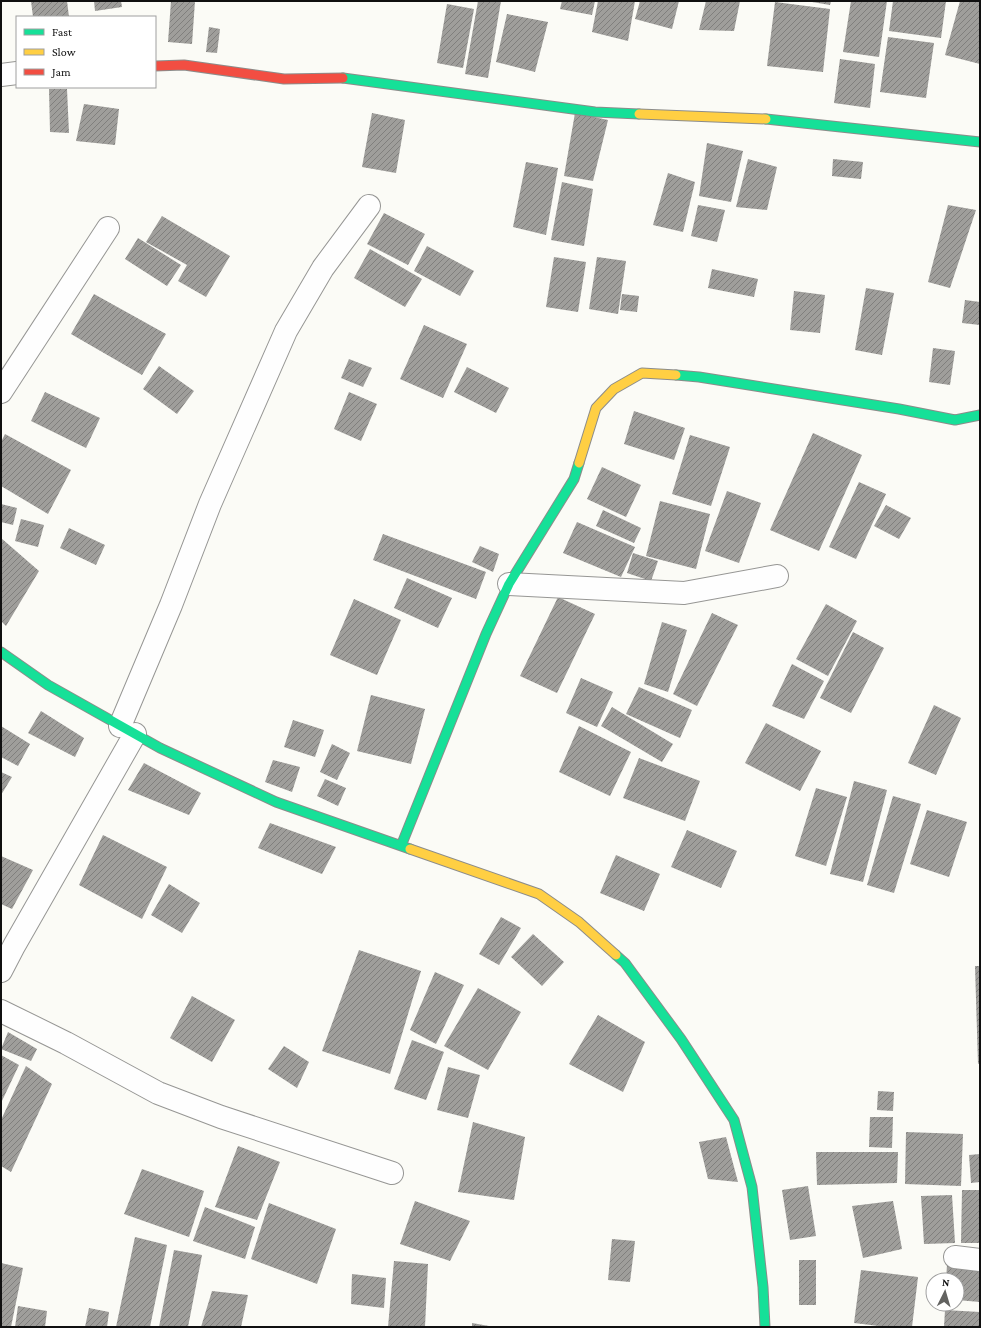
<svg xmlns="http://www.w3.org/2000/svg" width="981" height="1328" font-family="'Crimson Pro',serif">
	<defs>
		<pattern id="building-hatch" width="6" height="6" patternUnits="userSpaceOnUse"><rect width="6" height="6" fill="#9f9e9b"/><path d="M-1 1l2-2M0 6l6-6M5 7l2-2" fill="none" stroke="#807f7d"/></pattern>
	</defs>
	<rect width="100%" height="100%" fill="#fbfbf6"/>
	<path fill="url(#building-hatch)" d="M31 1H67L69 17H33Z
		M94 1H121L122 7 95 11Z
		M171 1H195L192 44 168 42Z
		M478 1H501L488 78 465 74Z
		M562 1H595L592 15 560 9Z
		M598 1H635L628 41 592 32Z
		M640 1H679L672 29 635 19Z
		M706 1H740L734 31 699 30Z
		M806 1H831L830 5Z
		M851 1H887L879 57 843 52Z
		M893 1H946L941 38 889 31Z
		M960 1H974L980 2V64L945 55Z
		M775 2 830 9 823 72 767 66Z
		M447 4 474 9 463 68 437 63Z
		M507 14 548 22 535 72 496 62Z
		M209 27 220 29 217 53 206 52Z
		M888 37 934 43 926 98 880 92Z
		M840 59 875 64 870 108 834 103Z
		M49 89H67L69 133 50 132Z
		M84 104 119 109 115 145 76 141Z
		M372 113 405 120 396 173 362 167Z
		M575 113 608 120 593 181 564 176Z
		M707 143 743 151 731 202 699 196Z
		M748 159 777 167 767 210 736 207Z
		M833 159 863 162 861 179 832 176Z
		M526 162 558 168 546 235 513 227Z
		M668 173 695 182 683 232 653 225Z
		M562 182 593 189 584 246 551 240Z
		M698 205 725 210 717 242 691 236Z
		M948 205 976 210 950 288 928 282Z
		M384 213 425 234 408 265 367 244Z
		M162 216 230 256 206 297 178 281 187 265 146 242Z
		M138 238 181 265 167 286 125 259Z
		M427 246 474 271 460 296 414 271Z
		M370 249 422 279 405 307 354 278Z
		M554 257 586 262 578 312 546 307Z
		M597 257 626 261 618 314 589 309Z
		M712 269 758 279 754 297 708 288Z
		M866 288 894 293 882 355 855 350Z
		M794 291 825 295 820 333 790 330Z
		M94 294 166 334 142 375 71 334Z
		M622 294 639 296 637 312 620 310Z
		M965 300 980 302V325L962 323Z
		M424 325 467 344 443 398 400 379Z
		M933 348 955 351 950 385 929 382Z
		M349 359 372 368 363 387 341 378Z
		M159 366 194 391 177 414 143 389Z
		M467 367 509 388 496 413 454 392Z
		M45 392 100 418 86 448 31 421Z
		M349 392 377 404 361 441 334 429Z
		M634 411 685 428 674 460 624 444Z
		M813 433 862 455 819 551 770 530Z
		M5 434 71 470 48 514 1 486V442Z
		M690 435 730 447 711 506 672 494Z
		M602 467 641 485 626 517 587 499Z
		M859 482 886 494 856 559 829 547Z
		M727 491 761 503 739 563 705 551Z
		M660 501 710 514 696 569 646 556Z
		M1 504 17 508 13 525 1 522Z
		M886 505 911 518 899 539 874 526Z
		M603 510 641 528 634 543 596 526Z
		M21 519 44 525 38 547 15 541Z
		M577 522 635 547 621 577 563 553Z
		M69 528 105 545 96 565 60 548Z
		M383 534 486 572 476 599 373 560Z
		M1 538 39 571 6 626 1 621Z
		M480 546 499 554 493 572 472 562Z
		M633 553 658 561 651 581 627 573Z
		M407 578 452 598 438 628 394 608Z
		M558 597 595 614 557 693 520 676Z
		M354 599 401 620 377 675 330 655Z
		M826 604 857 621 828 676 796 659Z
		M712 613 738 625 697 706 673 694Z
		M662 622 687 630 668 692 644 684Z
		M853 632 884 648 851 713 820 698Z
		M792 664 824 681 804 719 772 706Z
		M581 678 613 692 597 727 566 713Z
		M639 687 692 710 680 738 626 714Z
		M371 695 425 709 411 764 357 751Z
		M934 705 961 718 936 775 908 763Z
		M612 707 673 744 662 762 601 726Z
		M41 711 84 738 75 757 28 733Z
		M293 720 324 730 315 757 284 747Z
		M766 723 821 751 800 791 745 763Z
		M1 726 30 744 18 766 1 757Z
		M579 726 631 752 610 796 559 772Z
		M332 744 350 753 337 780 320 772Z
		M639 758 700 781 685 821 623 798Z
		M273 760 300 767 292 792 265 782Z
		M144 763 201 793 189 815 128 790Z
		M1 772 12 777 1 795Z
		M325 779 346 788 338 806 317 796Z
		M854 781 887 790 863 882 830 874Z
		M816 788 847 797 826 866 795 856Z
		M893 796 921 804 894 893 867 885Z
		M927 810 967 822 949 877 910 864Z
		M270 823 336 847 322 874 258 848Z
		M687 830 737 851 721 888 671 867Z
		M103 835 167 867 142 919 79 885Z
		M616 855 660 874 644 911 600 893Z
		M1 856 33 870 12 909 1 904Z
		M169 884 200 903 182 933 151 915Z
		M501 917 521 928 499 965 479 954Z
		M533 934 564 962 542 986 511 957Z
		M359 950 421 971 390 1074 322 1051Z
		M975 966H980V1063L978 1064Z
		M435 972 464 985 436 1044 410 1030Z
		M478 988 521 1012 488 1070 444 1046Z
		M192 996 235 1020 212 1062 170 1038Z
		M598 1015 645 1042 623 1092 569 1064Z
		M8 1032 37 1049 31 1061 1 1049Z
		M412 1040 444 1052 426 1100 394 1089Z
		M284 1046 309 1062 297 1088 268 1069Z
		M1 1055 19 1065 1 1103Z
		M26 1066 52 1084 11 1172 1 1166V1120Z
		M448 1067 480 1075 468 1118 437 1110Z
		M878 1091 894 1092 893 1111 877 1110Z
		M870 1117H893L892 1148 869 1147Z
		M473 1122 525 1137 514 1200 458 1192Z
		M906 1132 963 1134 961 1186 905 1184Z
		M726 1137 738 1182 708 1179 699 1142Z
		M238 1146 280 1162 257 1220 215 1207Z
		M816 1152H898L897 1183 817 1185Z
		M980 1154V1182L971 1183 969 1155Z
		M142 1169 204 1191 189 1237 124 1214Z
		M808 1186 816 1236 790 1240 782 1190Z
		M962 1190H980V1243H961Z
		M952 1195 955 1243 924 1244 921 1196Z
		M415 1201 470 1221 450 1261 400 1244Z
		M893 1201 902 1249 863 1258 852 1206Z
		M269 1203 336 1229 317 1284 251 1259Z
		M205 1207 255 1227 245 1259 193 1241Z
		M135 1237 167 1245 150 1327H116Z
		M612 1239 635 1241 630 1282 608 1280Z
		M174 1250 202 1255 188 1327H159Z
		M799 1260H816V1305H799Z
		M394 1261 428 1264 425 1327H388Z
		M1 1263 23 1268 11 1327H1Z
		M947 1265 980 1267V1302L957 1300V1280H946Z
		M861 1270 918 1277 912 1327H887L854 1323Z
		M352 1274 386 1278 384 1308 351 1304Z
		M212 1291 248 1295 241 1327H201Z
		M18 1306 47 1311 45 1327H15Z
		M89 1308 109 1312 107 1327H85Z
		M945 1310 980 1312V1327H944Z
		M472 1323 489 1326V1327H472Z"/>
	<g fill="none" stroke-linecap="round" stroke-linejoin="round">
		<defs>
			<path id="street" d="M1 75 17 73
				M1 392 108 228
				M509 584 684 593 777 576
				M120 726 171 605 210 504 286 331 323 268 369 206
				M1 971 14 946 135 734
				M1 1011 66 1043 158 1093 221 1117 392 1173
				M955 1257 980 1260"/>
			<path id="fast" d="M343 78 595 112 639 114
				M766 119 980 142
				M676 375 699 377 899 409 955 420 980 415
				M1 652 48 685 160 748 276 802 410 849
				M401 846 486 634 509 584 574 479 579 463
				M616 955 625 963 681 1039 734 1120 752 1187 763 1287 765 1327"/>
			<path id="slow" d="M639 114 766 119
				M579 463 596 408 614 389 642 373 676 375
				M410 849 539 894 579 922 616 955"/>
			<path id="jam" d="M155 66 184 65 284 79 343 78"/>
		</defs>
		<use href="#street" stroke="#969694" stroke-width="24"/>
		<use href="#fast" stroke="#8c8c8a" stroke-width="11"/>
		<use href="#slow" stroke="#8c8c8a" stroke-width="11"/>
		<use href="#jam" stroke="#8c8c8a" stroke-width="11"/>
		<use href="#street" stroke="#fefefe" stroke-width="22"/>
		<use href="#fast" stroke="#16e098" stroke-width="9"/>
		<use href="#slow" stroke="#ffcf43" stroke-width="9"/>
		<use href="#jam" stroke="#f24e42" stroke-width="9"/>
	</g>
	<rect width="981" height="1328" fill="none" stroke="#101010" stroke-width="4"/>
	<rect x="16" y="16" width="140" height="72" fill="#ffffff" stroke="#9f9f9f"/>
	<rect x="24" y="29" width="20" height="6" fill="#16e098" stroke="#9f9f9f"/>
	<text x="52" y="36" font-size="12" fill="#101010">Fast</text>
	<rect x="24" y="49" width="20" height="6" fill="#ffcf43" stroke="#9f9f9f"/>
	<text x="52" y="56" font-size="12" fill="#101010">Slow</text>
	<rect x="24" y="69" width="20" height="6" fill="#f24e42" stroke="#9f9f9f"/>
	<text x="52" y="76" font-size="12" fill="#101010">Jam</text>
	<g transform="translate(945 1292) rotate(5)"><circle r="19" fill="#ffffff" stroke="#9f9f9f"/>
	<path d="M0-3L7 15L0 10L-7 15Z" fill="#626260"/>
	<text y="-6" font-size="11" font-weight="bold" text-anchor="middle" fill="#101010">N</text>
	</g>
</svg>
